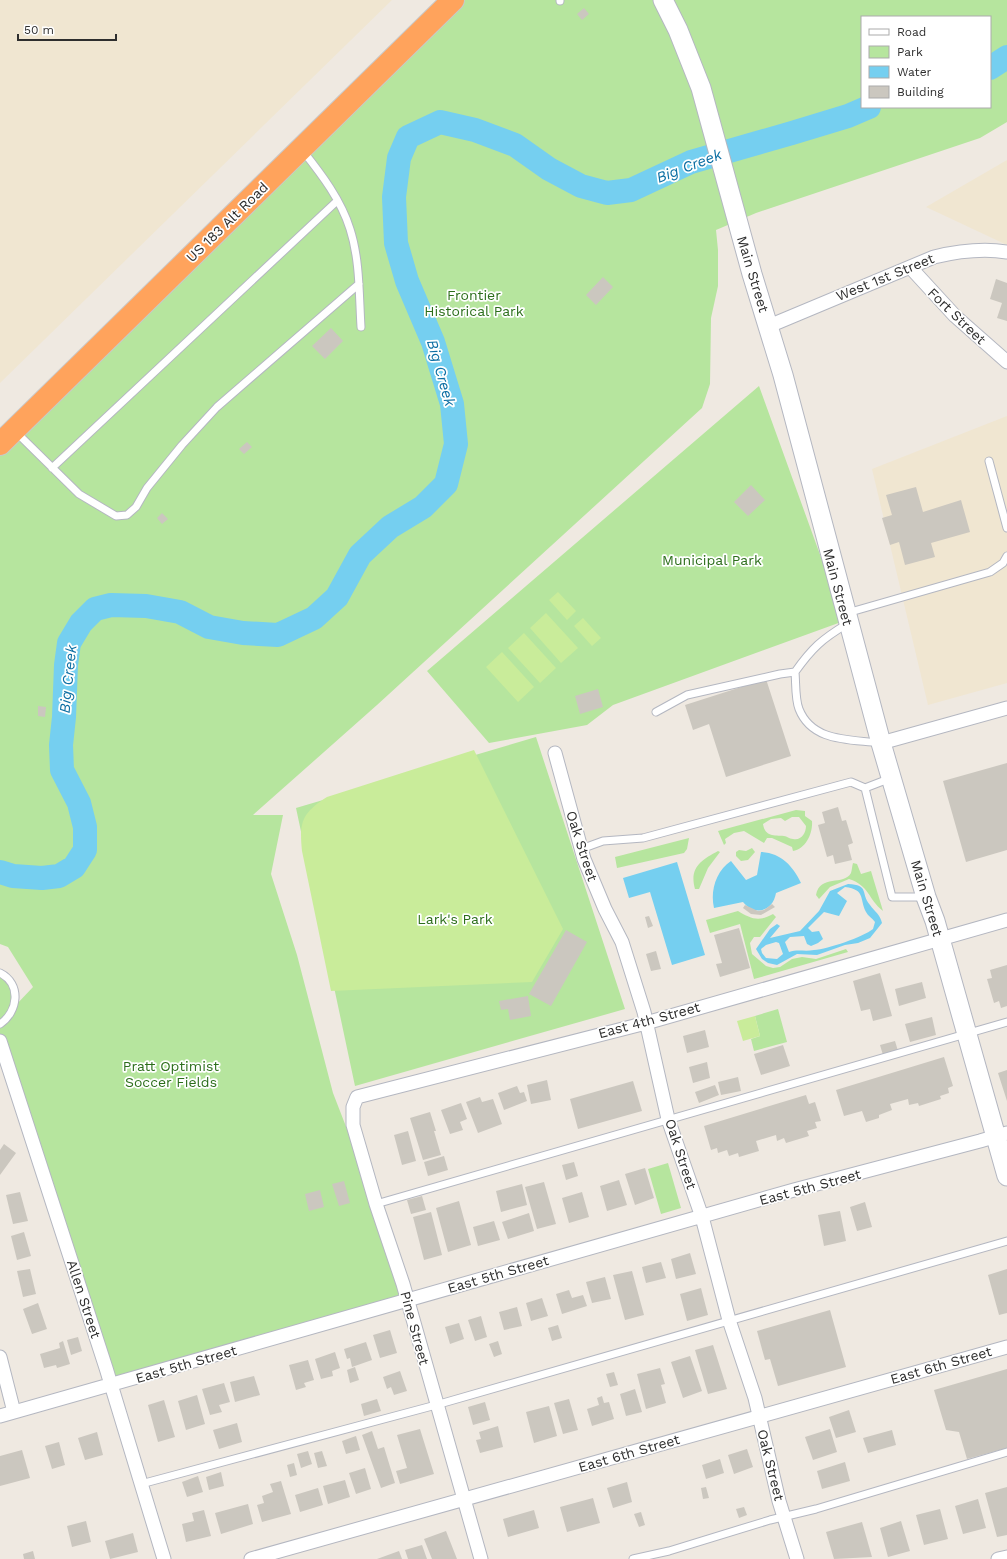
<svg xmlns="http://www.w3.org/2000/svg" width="1007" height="1559" font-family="'Work Sans',sans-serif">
	<rect width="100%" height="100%" fill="#efe9e1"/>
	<path fill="#f0e6d1" d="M0 0H392L0 383Z
		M1007 160V245L926 207Z
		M1007 416V683L928 705 872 469Z"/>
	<path fill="#b6e59e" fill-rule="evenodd" d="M453 0H1007V122L980 138 756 213 716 230 718 250V286L711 318 710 384 702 408 377 705 253 815H283L271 874 297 955 333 1093 376 1204 407 1301 111 1385 0 1041V973L10 981 15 1006 33 987 8 947 0 944V444ZM862 17H990V107H862Z
		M759 386 844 621 613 705 587 725 489 743 427 671Z
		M536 737 625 1009 355 1086 296 808Z
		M796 810 805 811V816L812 821C813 833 806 849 793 851L792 847 772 838H767L764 843 744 831 734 833 725 839 726 843 724 845 718 831ZM792 817H799L806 826C806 833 801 841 793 839 789 839 787 836 784 836 774 835 765 837 763 824L771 819 781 818 785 821Z
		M689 838 687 849 684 853 617 868 615 857Z
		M752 848 755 852 748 860 741 861 736 856V852L739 850 746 851Z
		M718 851 720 852 708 868 699 889H695C689 868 701 860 718 851Z
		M853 863 857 864 861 874 871 871 883 911C867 898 870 886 849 879L830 887 819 899 816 895C820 874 844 886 851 873 852 870 852 866 853 863Z
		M738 911C751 919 759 922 773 914L776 917 760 937H754L750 943 752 954 766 966 773 968 780 967 792 959 802 957 816 959 846 949 848 952 754 979 740 924 710 933 706 920Z
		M778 1009 787 1042 754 1051 751 1039 760 1036 755 1016Z
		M668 1163 681 1208 661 1214 648 1169Z"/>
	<path fill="#c9ec9a" d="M558 592 576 611 567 620 549 600Z
		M546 613 578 648 561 663 530 628Z
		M583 618 601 638 592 646 574 626Z
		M524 633 556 668 540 683 508 648Z
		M502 652 534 687 518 702 486 667Z
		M474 750 563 929 532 982 331 991 302 851C299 822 302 813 327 797Z
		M755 1016 760 1036 743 1041 737 1021Z"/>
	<path fill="#75cff0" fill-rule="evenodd" d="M761 852C781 853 793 866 801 883L776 893C773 911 755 917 743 902L714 908C710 891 716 871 731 861L746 880 757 875Z
		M677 862 705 955 672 965 650 892 629 898 623 878Z
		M848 884C870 885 860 893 870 905 875 912 880 914 882 923L870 938 858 943 845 945 817 955 797 954 777 965 768 963 762 959 756 949 770 929 777 924 780 926 770 938 800 931 819 911 830 891ZM845 887C866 890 859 898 866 912 868 916 872 918 875 922L873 929C863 937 828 949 814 950 805 952 798 949 789 952L785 942 790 937 804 936 807 944 811 946 818 943 823 939 819 931 812 932 808 928 824 912 839 916 847 901 837 893ZM776 942 779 943 783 954 777 959 766 958 762 953 761 949 766 945Z"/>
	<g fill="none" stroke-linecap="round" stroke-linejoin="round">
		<path stroke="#75cff0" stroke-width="24" d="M990 68 1007 57
			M0 872 13 876 42 878 59 876 74 867 85 850V827L79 803 62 770 61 745 64 717 66 665 69 643 81 623 95 609 111 605 146 606 180 612 209 627 243 633 278 635 314 618 337 597 360 555 390 527 423 507 446 484 456 444 452 404 433 342 407 281 396 243 394 197 399 158 408 137 440 122 475 130 515 145 549 169 581 186 607 193 631 190 691 162 792 133 848 116 869 107"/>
	</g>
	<path fill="#cbc7bf" d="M584 8 589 14 582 20 577 14Z
		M603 277 613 287 596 305 586 295Z
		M996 279 1007 283V321L997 318 1002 303 990 299Z
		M331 328 343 341 325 359 312 346Z
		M247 442 252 447 244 454 239 449Z
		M751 485 765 500 748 516 734 502Z
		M916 487 923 512 961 500 970 532 931 543 935 557 905 565 899 542 890 545 882 518 892 515 886 495Z
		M162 513 168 519 162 524 157 518Z
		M766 679 791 756 726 777 709 724 693 730 685 705Z
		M598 689 603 707 580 714 575 696Z
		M38 706 46 707 45 717 38 716Z
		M1007 763V850L966 862 943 781Z
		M838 807 842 821 846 820 853 843 848 845 852 860 835 864 833 855 827 857 818 825 825 823 822 812Z
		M772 904 775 907 761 915 751 914 743 908 745 905 758 911 764 910Z
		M649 916 653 926 648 928 645 917Z
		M739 928 750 968 720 977 716 964 722 963 714 935Z
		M566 930 587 942 551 1006 529 994Z
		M656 951 661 969 651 971 646 954Z
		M1007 965V1006L1001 1008 999 1001 994 1003 987 979 992 978 990 970Z
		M880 973 892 1016 873 1021 870 1009 861 1011 853 981Z
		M922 982 926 998 899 1006 895 989Z
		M528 996 531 1016 510 1020 508 1009 501 1010 499 1001Z
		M932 1017 936 1035 910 1042 905 1024Z
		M705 1030 709 1047 687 1053 683 1036Z
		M895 1041 898 1051 883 1055 880 1045Z
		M783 1045 790 1066 761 1075 754 1054Z
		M944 1057 953 1086 948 1088 949 1093 940 1096 941 1099 919 1106 918 1103 909 1105 908 1099 890 1104 892 1110 879 1115V1118L866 1122 862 1111 844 1116 836 1090Z
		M707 1062 710 1078 693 1083 689 1067Z
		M1007 1070V1101L998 1073Z
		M738 1077 741 1091 721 1095 718 1082Z
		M547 1080 551 1100 531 1104 527 1085Z
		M633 1081 642 1111 578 1129 570 1099Z
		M715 1085 719 1095 699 1103 695 1092Z
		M517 1086 520 1093 524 1092 527 1101 504 1110 498 1093Z
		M806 1095 809 1104 815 1102 821 1121 815 1122 817 1128 807 1131 809 1136 786 1143 784 1138 777 1141 776 1135 756 1141 759 1151 739 1157 738 1153 729 1156 727 1150 718 1153 717 1148 711 1150 704 1126Z
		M480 1097 482 1102 493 1099 502 1124 478 1133 466 1102Z
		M461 1103 467 1119 460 1122 463 1130 450 1134 441 1110Z
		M430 1112 436 1131H434L441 1155 423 1160 410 1118Z
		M408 1131 416 1161 402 1165 394 1135Z
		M4 1144 16 1153 0 1175V1150Z
		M444 1156 448 1170 428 1176 424 1162Z
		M574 1162 578 1176 566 1180 562 1165Z
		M645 1168 654 1198 635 1205 625 1174Z
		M619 1180 627 1205 607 1211 600 1186Z
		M344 1181 350 1203 339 1206 332 1184Z
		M544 1182 556 1224 537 1229 525 1187Z
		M522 1184 527 1205 501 1212 496 1191Z
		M320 1190 324 1207 309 1211 305 1194Z
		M20 1192 28 1221 13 1224 6 1195Z
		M582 1192 589 1217 569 1223 562 1198Z
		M422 1196 426 1210 411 1214 407 1200Z
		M459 1201 471 1245 448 1252 436 1208Z
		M865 1202 872 1227 857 1231 850 1207Z
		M840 1211 846 1241 824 1246 818 1215Z
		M431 1212 442 1255 424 1260 413 1217Z
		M529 1213 534 1231 508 1239 502 1222Z
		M494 1221 500 1240 478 1246 473 1227Z
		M24 1232 31 1256 17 1260 11 1236Z
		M690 1253 696 1274 676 1279 671 1259Z
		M661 1262 666 1278 646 1283 642 1267Z
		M30 1269 36 1294 23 1297 17 1271Z
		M1007 1269V1313L999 1315 988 1275Z
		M632 1271 644 1315 625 1320 613 1275Z
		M605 1277 611 1299 592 1303 586 1282Z
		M701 1288 708 1315 687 1321 680 1294Z
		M569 1290 572 1298 583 1295 587 1306 562 1314 556 1294Z
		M542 1298 548 1316 531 1321 526 1303Z
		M38 1303 47 1329 32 1334 23 1309Z
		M517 1307 522 1326 504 1330 499 1312Z
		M830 1310 846 1367 778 1386 770 1359 765 1360 757 1331Z
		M481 1316 487 1337 475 1341 468 1320Z
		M459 1323 464 1339 450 1344 445 1327Z
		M558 1325 562 1338 552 1341 548 1328Z
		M390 1330 397 1353 380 1358 373 1335Z
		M78 1337 82 1351 71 1355 67 1340Z
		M63 1341 70 1364 57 1368 56 1365 44 1368 40 1354 60 1348 59 1343Z
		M498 1341 502 1354 494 1357 489 1344Z
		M366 1342 372 1360 352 1367 350 1358 347 1359 344 1349Z
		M713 1345 727 1389 708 1394 695 1350Z
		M335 1352 340 1368 332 1371 333 1376 321 1379 315 1359Z
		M690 1356 702 1391 683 1398 671 1362Z
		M308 1360 314 1380 304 1383 306 1387 296 1390 289 1365Z
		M355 1367 359 1380 350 1383 347 1370Z
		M660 1368 665 1384 661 1385 666 1403 646 1409 637 1374Z
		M1007 1369V1448L967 1459 959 1432 946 1430 934 1390Z
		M400 1371 407 1391 394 1395 391 1387 387 1389 383 1377Z
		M614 1372 618 1385 610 1387 606 1374Z
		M254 1376 260 1395 235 1402 230 1382Z
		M224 1383 230 1402 219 1405 222 1412 210 1415 202 1389Z
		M635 1389 642 1412 626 1416 620 1394Z
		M197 1395 205 1424 186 1430 178 1401Z
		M602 1396 604 1403 609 1402 614 1419 592 1426 587 1409 599 1405 597 1398Z
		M377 1399 381 1411 364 1416 361 1404Z
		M569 1399 578 1430 563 1434 554 1403Z
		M164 1400 175 1437 158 1442 148 1405Z
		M485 1402 490 1420 473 1425 468 1407Z
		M549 1406 557 1436 534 1443 526 1412Z
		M849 1410 856 1432 836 1438 829 1417Z
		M237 1423 242 1442 219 1449 213 1430Z
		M498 1426 503 1447 480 1453 476 1440 481 1439 479 1432Z
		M420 1429 434 1474 400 1484 396 1471 407 1468 397 1435Z
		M830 1429 837 1452 813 1460 805 1437Z
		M892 1430 896 1445 868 1453 863 1438Z
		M372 1431 378 1449 384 1447 395 1483 381 1488 362 1435Z
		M97 1432 103 1455 85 1460 78 1438Z
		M356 1436 360 1450 346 1454 342 1441Z
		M59 1442 65 1465 52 1469 45 1446Z
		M747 1449 753 1467 734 1474 728 1455Z
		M22 1450 30 1478 0 1486V1456Z
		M308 1451 312 1464 301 1468 297 1454Z
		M322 1451 327 1466 318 1468 314 1453Z
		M720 1459 724 1473 706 1479 702 1465Z
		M845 1462 850 1481 822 1489 817 1471Z
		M294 1463 297 1475 290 1477 287 1465Z
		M365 1468 371 1489 356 1494 349 1473Z
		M221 1472 224 1486 209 1490 206 1477Z
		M198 1476 203 1492 187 1497 182 1482Z
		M345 1480 350 1497 328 1504 323 1486Z
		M281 1481 291 1514 262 1522 257 1505 264 1503 262 1496 273 1492 270 1484Z
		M627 1482 632 1502 613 1508 607 1488Z
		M706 1487 709 1498 703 1499 701 1488Z
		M1007 1487V1535L997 1537 985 1493Z
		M318 1488 323 1505 300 1512 295 1495Z
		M593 1498 600 1523 567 1532 560 1507Z
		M978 1499 986 1528 963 1534 955 1506Z
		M248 1504 253 1524 221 1534 215 1513Z
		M744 1507 747 1515 739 1518 736 1509Z
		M940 1509 948 1539 924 1545 916 1515Z
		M204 1510 211 1536 186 1542 182 1524 194 1521 192 1513Z
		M534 1510 539 1528 508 1537 503 1519Z
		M641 1512 645 1525 639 1527 634 1514Z
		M86 1521 91 1542 72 1547 67 1526Z
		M901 1521 910 1551 888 1557 880 1528Z
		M862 1522 872 1557 834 1559 826 1532Z
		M446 1531 457 1559H432L424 1539Z
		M133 1533 138 1552 110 1559 105 1541Z
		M422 1545 427 1559H408L405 1550Z
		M33 1551 35 1559H24L23 1554Z
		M399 1551 402 1559H377Z"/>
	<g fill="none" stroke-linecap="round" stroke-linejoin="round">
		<defs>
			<path id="lane" d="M560 1V0
				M303 151C322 175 341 200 350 229 360 260 359 295 361 327
				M16 432 79 494 116 516 127 515 136 507 147 488 182 445 217 407 359 284
				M989 461 1007 528
				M52 468 337 201
				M847 613 990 572 1003 563 1007 556
				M795 672C796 683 795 699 799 709 812 742 849 739 879 743
				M656 712 687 695 780 674 795 672C812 648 822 639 847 624
				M865 788 892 897H925
				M581 849 603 841 643 838 851 782 865 788 891 778
				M0 973C22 984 18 1012 0 1024
				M376 1204 1007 1022
				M141 1484 436 1405 1007 1241
				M633 1559 669 1551 770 1520 816 1509 1007 1452"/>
			<path id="street" d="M910 267 955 316 1007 362
				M769 326 934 257C959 251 982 248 1007 252
				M881 743 1007 708
				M555 753 584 859 605 909 622 942 644 1012 668 1119 702 1217 729 1320 755 1398 779 1501 797 1559
				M0 1041 106 1368 164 1559
				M0 1357 14 1412
				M0 1416 794 1190 980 1141 1007 1133
				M251 1559 1007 1347
				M481 1559 403 1284 376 1204 353 1125V1107L357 1097 646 1023 1007 920
				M998 1559 1007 1557"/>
			<path id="secondary" d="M663 0 678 30 701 88 752 274 783 375 881 743 926 897 935 921 1007 1176"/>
			<path id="highway" d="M0 444 453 0"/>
		</defs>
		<use href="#lane" stroke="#b4b7c1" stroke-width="9"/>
		<use href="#street" stroke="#b4b7c1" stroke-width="15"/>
		<use href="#secondary" stroke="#b4b7c1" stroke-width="21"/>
		<use href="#highway" stroke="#c9c9c9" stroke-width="24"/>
		<use href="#lane" stroke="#fff" stroke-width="7"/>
		<use href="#street" stroke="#fff" stroke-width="13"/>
		<use href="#secondary" stroke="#fff" stroke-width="19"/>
		<use href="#highway" stroke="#ffa35c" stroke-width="22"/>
	</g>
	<g text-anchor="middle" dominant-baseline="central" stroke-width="3.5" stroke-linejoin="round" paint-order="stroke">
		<g font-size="14" fill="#2e2e2e" stroke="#fff">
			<text transform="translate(227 222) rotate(-44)">US 183 Alt Road</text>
			<text transform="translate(753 274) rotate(73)">Main Street</text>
			<text transform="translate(885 277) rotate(-22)">West 1st Street</text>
			<text transform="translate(957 316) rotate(44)">Fort Street</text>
			<text transform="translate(838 587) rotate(75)">Main Street</text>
			<text transform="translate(582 846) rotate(72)">Oak Street</text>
			<text transform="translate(927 898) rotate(73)">Main Street</text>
			<text transform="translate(649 1020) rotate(-15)">East 4th Street</text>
			<text transform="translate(681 1154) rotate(72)">Oak Street</text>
			<text transform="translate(810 1187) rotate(-15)">East 5th Street</text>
			<text transform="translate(498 1274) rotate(-16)">East 5th Street</text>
			<text transform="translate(84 1299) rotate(72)">Allen Street</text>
			<text transform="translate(415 1328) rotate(75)">Pine Street</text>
			<text transform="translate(186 1364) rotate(-16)">East 5th Street</text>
			<text transform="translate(941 1365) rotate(-16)">East 6th Street</text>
			<text transform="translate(629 1453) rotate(-16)">East 6th Street</text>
			<text transform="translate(771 1465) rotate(76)">Oak Street</text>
		</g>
		<g font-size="14" fill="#2c6e1b" stroke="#fff">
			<text x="474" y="295">Frontier<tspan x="474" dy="16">Historical Park</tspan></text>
			<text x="712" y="560">Municipal Park</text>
			<text x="455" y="919">Lark's Park</text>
			<text x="171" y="1066">Pratt Optimist<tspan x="171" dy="16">Soccer Fields</tspan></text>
		</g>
		<g font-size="15" font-style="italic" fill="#0d6fa3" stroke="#fff">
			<text transform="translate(689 166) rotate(-21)">Big Creek</text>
			<text transform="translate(441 373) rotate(74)">Big Creek</text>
			<text transform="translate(68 679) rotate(-84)">Big Creek</text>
		</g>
	</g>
	<rect x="861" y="16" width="130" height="92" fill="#ffffff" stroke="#ababab"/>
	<rect x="869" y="29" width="20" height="6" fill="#ffffff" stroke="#ababab"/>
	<text x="897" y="36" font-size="12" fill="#2e2e2e">Road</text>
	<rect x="869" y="46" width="20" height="12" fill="#b6e59e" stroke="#ababab"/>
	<text x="897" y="56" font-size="12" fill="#2e2e2e">Park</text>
	<rect x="869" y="66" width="20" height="12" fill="#75cff0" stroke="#ababab"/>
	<text x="897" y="76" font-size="12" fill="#2e2e2e">Water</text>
	<rect x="869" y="86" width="20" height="12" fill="#cbc7bf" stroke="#ababab"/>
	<text x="897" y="96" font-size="12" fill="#2e2e2e">Building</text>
	<path d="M18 34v6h98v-6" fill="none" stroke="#2e2e2e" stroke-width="2"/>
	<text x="24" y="34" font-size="12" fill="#2e2e2e" stroke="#ffffff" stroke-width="3" paint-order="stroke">50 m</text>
</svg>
